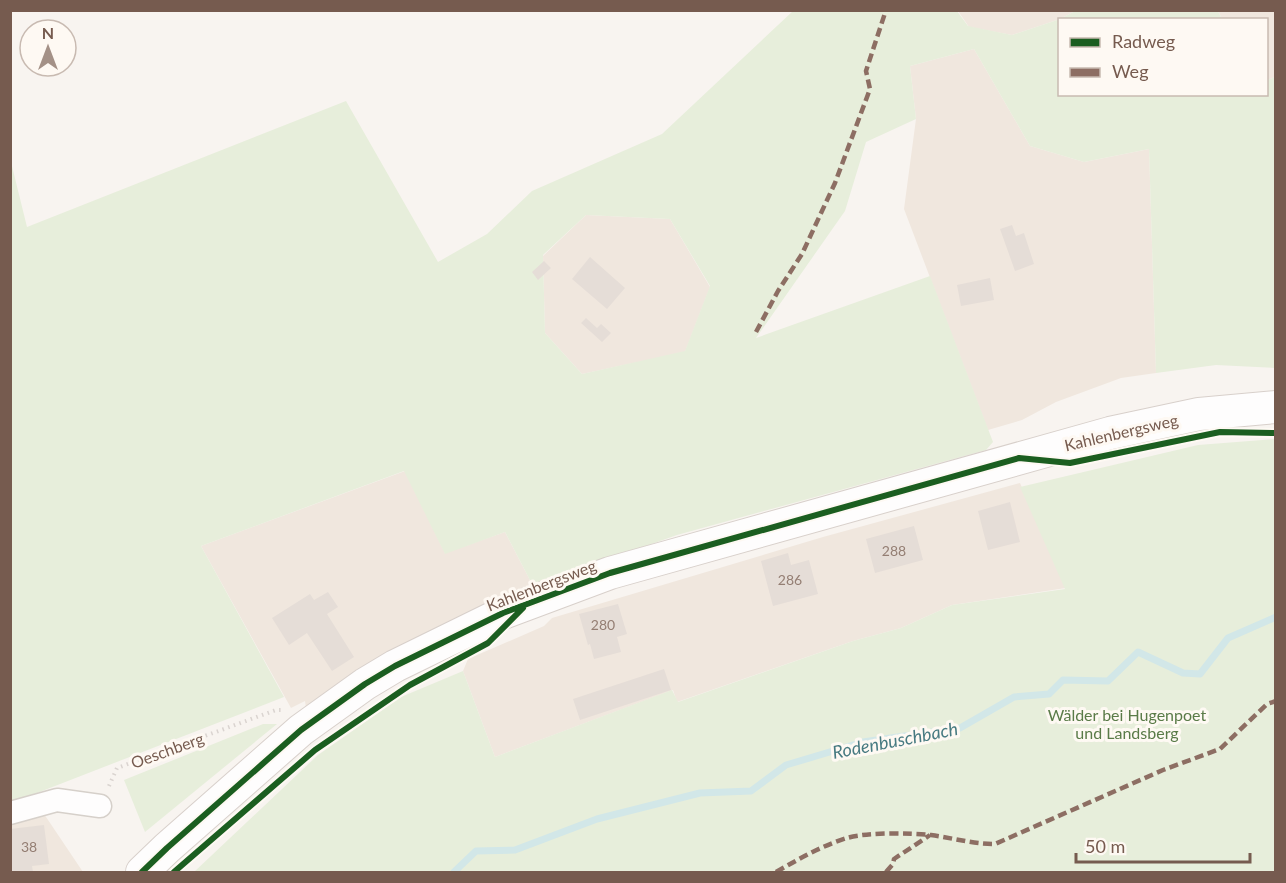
<svg xmlns="http://www.w3.org/2000/svg" width="1286" height="883" font-family="Lato,sans-serif">
	<rect width="100%" height="100%" fill="#f8f4f0"/>
	<path fill="#f0e7de" d="M958 11H1075L1060 19 1012 35 969 27Z
		M1218 11H1275V77L1267 80 1266 20 1222 19Z
		M974 49 1030 146 1084 162 1149 149 1156 373 1121 378 1056 402 1022 420 988 430 904 209 916 119 910 66Z
		M586 215 670 219 710 287 685 352 582 374 545 333 543 256Z
		M405 471 445 553 505 532 533 586 420 636 356 672 306 708 305 701 291 708 201 546Z
		M1020 483 1066 588 952 605 901 628 853 641 677 702 673 690 495 757 463 671 468 659 544 626 552 618 823 537Z
		M42 811 83 872H11L10 819Z"/>
	<path fill="#e7eedb" fill-rule="evenodd" d="M793 11H957L968 26 1012 35 1060 19 1075 11H1218L1222 19 1060 20V94H1266L1267 80 1275 77V368L1216 365 1156 373 1149 149 1084 162 1030 146 974 49 910 66 916 119 866 142 845 211 756 338 930 276 993 442 986 450 677 535 533 586 505 532 445 554 404 471 201 546 284 697 19 800 11 802 10 158 27 227 346 101 438 262 487 234 532 191 662 134ZM586 215 670 219 710 286 685 351 582 374 545 333 543 255Z
		M1275 439V872H194L318 755 401 697 463 671 495 757 672 690 678 702 853 641 901 628 952 605 1065 589 1020 487 1198 445Z
		M263 724H277L145 832 124 780Z"/>
	<g fill="none" stroke-linecap="round" stroke-linejoin="round">
		<path stroke="#d2e7e8" stroke-width="7" d="M454 872 476 851 515 850 597 819 700 793 751 791 786 765 863 742 960 728 1014 697 1049 694 1063 680 1108 681 1138 652 1183 673 1200 674 1228 638 1276 617"/>
	</g>
	<path fill="#e5ddd7" d="M1012 225 1016 236 1024 233 1034 264 1015 271 1000 229Z
		M590 257 625 288 607 309 572 279Z
		M544 261 551 268 538 280 532 272Z
		M990 278 994 300 961 306 957 285Z
		M586 318 597 328 601 324 611 333 602 342 581 323Z
		M1010 502 1020 542 988 550 978 511Z
		M914 526 923 560 875 573 866 539Z
		M788 553 791 565 809 560 818 594 773 606 761 561Z
		M328 592 338 607 327 614 354 657 332 671 307 633 289 645 272 618 310 594 314 600Z
		M618 604 627 634 617 637 621 652 594 659 590 644 588 645 579 614Z
		M664 669 671 690 580 720 573 699Z
		M44 825 49 864 32 866 33 872H10V829Z"/>
	<g fill="none" stroke-linecap="round" stroke-linejoin="round">
		<defs>
			<path id="street" d="M10 813 57 800 100 806"/>
			<path id="secondary" d="M142 872 167 848 301 730 365 684 395 666 503 613 610 573 1110 433 1199 414 1276 407"/>
		</defs>
		<use href="#street" stroke="#d6d0ca" stroke-width="25"/>
		<use href="#secondary" stroke="#d8d0cb" stroke-width="34"/>
		<path stroke="#dad4d0" stroke-width="4" stroke-dasharray="1.5 4.5" stroke-linecap="butt" d="M109 786 117 768 276 710H283"/>
		<use href="#street" stroke="#fefdfd" stroke-width="22"/>
		<use href="#secondary" stroke="#fefdfd" stroke-width="32"/>
		<path stroke="#8d6e63" stroke-width="4.5" stroke-dasharray="9 4.5" stroke-linecap="butt" d="M756 332 778 291 802 254 835 183 870 89 866 71 886 10
			M776 872C799 859 821 846 847 838 867 832 910 833 931 835 953 838 973 844 995 844L1163 770 1220 749 1267 704 1276 701
			M886 872 893 864 894 859 930 835"/>
		<defs>
			<path id="cycleway" d="M142 872 167 848 301 730 365 684 395 666 503 613 610 573 1019 458 1070 463 1220 432 1276 433
				M174 872 315 750 410 685 488 643 523 608"/>
		</defs>
		<use href="#cycleway" stroke="#fef9f3" stroke-width="10"/>
		<use href="#cycleway" stroke="#1b5e20" stroke-width="6"/>
	</g>
	<g text-anchor="middle" dominant-baseline="central" stroke-width="6" stroke-linejoin="round" paint-order="stroke">
		<g font-size="14" fill="#947e73">
			<text x="894" y="550">288</text>
			<text x="790" y="579">286</text>
			<text x="603" y="624">280</text>
			<text x="29" y="846">38</text>
		</g>
		<g font-size="16" fill="#765b4f" stroke="#fef9f3">
			<text transform="translate(1121 432) rotate(-13)">Kahlenbergsweg</text>
			<text transform="translate(541 585) rotate(-21)">Kahlenbergsweg</text>
			<text transform="translate(167 750) rotate(-20)">Oeschberg</text>
		</g>
		<g font-size="16" fill="#5a7b48" stroke="#fef9f3">
			<text x="1127" y="714">Wälder bei Hugenpoet<tspan x="1127" dy="18">und Landsberg</tspan></text>
		</g>
		<g font-size="18" font-style="italic" fill="#477a81" stroke="#fef9f3">
			<text transform="translate(895 740) rotate(-11)">Rodenbuschbach</text>
		</g>
	</g>
	<rect width="1286" height="883" fill="none" stroke="#765b4f" stroke-width="24"/>
	<rect x="1058" y="18" width="210" height="78" fill="#fef9f3" stroke="#c8bab1" stroke-width="1.5"/>
	<rect x="1070" y="38" width="30" height="9" fill="#1b5e20" stroke="#c8bab1" stroke-width="1.5"/>
	<text x="1112" y="48" font-size="18" fill="#765b4f">Radweg</text>
	<rect x="1070" y="68" width="30" height="9" fill="#8d6e63" stroke="#c8bab1" stroke-width="1.5"/>
	<text x="1112" y="78" font-size="18" fill="#765b4f">Weg</text>
	<g transform="translate(48 48)"><circle r="28" fill="#fef9f3" stroke="#c8bab1" stroke-width="1.5"/>
	<path d="M0-4.5L10 22L0 15L-10 22Z" fill="#a49187"/>
	<text y="-9" font-size="16" font-weight="bold" text-anchor="middle" fill="#765b4f">N</text>
	</g>
	<path d="M1076 853v9h174v-9" fill="none" stroke="#765b4f" stroke-width="3"/>
	<text x="1085" y="853" font-size="18" fill="#765b4f" stroke="#fef9f3" stroke-width="4.5" paint-order="stroke">50 m</text>
</svg>
